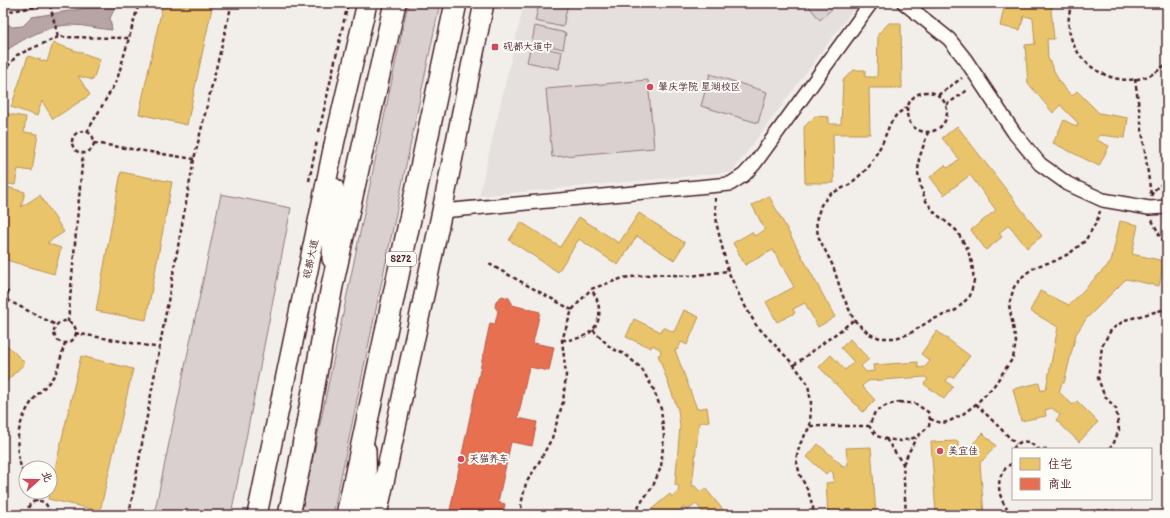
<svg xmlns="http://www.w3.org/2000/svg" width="1170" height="518" font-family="'Balsamiq Sans','LXGW WenKai TC',sans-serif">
	<rect width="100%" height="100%" fill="#f2efeb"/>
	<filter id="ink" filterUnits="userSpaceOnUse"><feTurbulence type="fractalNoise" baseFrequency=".025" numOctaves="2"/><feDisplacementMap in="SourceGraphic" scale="8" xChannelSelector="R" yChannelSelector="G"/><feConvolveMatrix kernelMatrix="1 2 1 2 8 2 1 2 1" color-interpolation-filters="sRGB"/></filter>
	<g filter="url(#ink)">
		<path fill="#e5dfdd" d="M524 3H858L732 172 479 196Z"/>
		<path fill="#d9d0cf" stroke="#92787d" d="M408 3H440L333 515H301Z
			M539 3H568L563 27 535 21Z
			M808 3H838L820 20 807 4Z
			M535 26 566 33 563 49 532 42Z
			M531 45 562 52 559 69 527 62Z
			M710 74 767 92 758 123 701 106Z
			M648 80 654 148 552 157 546 89Z
			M221 194 291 208 231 515H154Z"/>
		<path fill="#b7a5a6" stroke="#8b6f75" d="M87 8H115L110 18 112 30C99 29 85 25 71 25 48 25 22 39 3 53V21L12 27 23 26 32 17Z"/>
		<path fill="#e9c46a" stroke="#b99257" d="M163 3H213L187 125 139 114Z
			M1005 3H1055L1051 10 1054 39H1047L1048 58 1060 83 1072 96 1077 91 1099 113 1128 118 1125 138 1100 135 1097 140 1109 146 1099 166 1053 143 1064 120 1077 127 1078 123 1060 105 1053 113 1028 83 1025 45 1035 44 1033 18 1024 16 1020 30 1000 26Z
			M889 23H901L902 88H869L870 134H833L834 183H805L804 127 815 116 829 117V124H841L843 80 854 70H865V77H877L878 34Z
			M53 43 100 59 93 80 78 76 90 95 53 119 42 101 37 116 11 107 28 56 47 62Z
			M3 113 26 117 24 132 38 134 32 171 18 169 15 185 3 183Z
			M957 126 1042 236 1027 248 1009 225 999 233 1002 237 986 250 971 230 996 210 970 175 944 195 930 177 945 165 948 168 959 159 942 138Z
			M121 172 172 182 146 320 96 311Z
			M3 186 25 192 21 207 40 195 64 232 47 243 61 248 54 274 3 259V254L7 239 3 238Z
			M769 196 835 317 818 327 805 303 793 309 795 313 777 322 766 302 794 287 773 250 745 265 733 243 752 232 754 236 765 230 752 205Z
			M639 213 685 243 674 260 637 236 618 265 579 239 558 272 509 240 521 222 560 247 579 217 619 243Z
			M1120 221 1138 225 1132 254 1164 261 1159 286 1126 279 1086 319 1076 334 1064 383H1062L1059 392 1073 405 1077 401 1098 422 1079 442 1056 420 1060 415 1052 408 1045 410 1046 416 1021 421 1013 389 1039 383 1041 391 1046 389 1058 327 1030 311 1040 291 1069 305 1111 262Z
			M684 310 699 317 687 345 681 342 678 349 675 350 697 409 707 407 709 421 699 423 692 486H695L700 492 705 488 724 511 719 515H705L696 504 687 511 684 507 674 515H651L648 512 670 494 672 497 678 492 679 486 675 485 680 426 678 410 658 355 661 354 660 349 652 345 651 348 626 337 634 319 661 332 663 327 674 332Z
			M937 331 970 356 953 378 950 376 946 381 953 387 944 399 924 384 928 379 925 377 868 381 862 386 875 400 863 412 819 367 831 355 845 370 854 362 841 348 850 339 869 359 861 366 866 372 874 371 873 365 918 362V368L925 367 930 361 921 354Z
			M3 341 25 363 3 385Z
			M81 356 133 369 100 511 48 499Z
			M983 433 996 446 980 463 984 515H936L931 442 958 441V450L968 449Z
			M818 444 841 464 842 467 848 466 846 448 871 447 876 515H828L826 483 834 482 833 473 830 470 826 474 807 457Z"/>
		<path fill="#e76f51" stroke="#b85746" d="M502 296 509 298 512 303V305L540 312 533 343 554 347 549 371 529 367 518 418 537 422 532 446 511 442 498 502 505 504 503 515H449L490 323 495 324 498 311 495 307 496 301Z"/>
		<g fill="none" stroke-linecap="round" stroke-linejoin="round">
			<defs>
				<path id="street" d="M904 3 949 39 965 59 1015 134 1040 164 1068 184 1103 200 1149 208 1167 207
					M442 211 730 184 744 175 755 163 871 3"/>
				<path id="secondary" d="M332 259 334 188
					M366 450 367 515
					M257 515 335 140 367 3
					M377 515 442 211 484 3"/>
				<path id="primary" d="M289 515 299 468 332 286 395 3
					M347 515 456 3"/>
			</defs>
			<use href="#street" stroke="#4a1f2b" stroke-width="16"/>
			<use href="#secondary" stroke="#4a1f2b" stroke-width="22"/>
			<use href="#primary" stroke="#4a1f2b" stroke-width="24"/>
			<path stroke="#4a1f2b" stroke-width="2.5" stroke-dasharray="4 3" stroke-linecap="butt" d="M1072 3C1052 59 1125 106 1167 63
				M50 5 58 37
				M3 12 50 5 58 3
				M3 72 17 55 58 37 129 38
				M1135 79 1151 195
				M907 112a20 20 0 1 1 40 0a20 20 0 1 1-40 0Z
				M938 95 962 78
				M946 105 969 89
				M908 107 897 114 890 124 882 144 868 168 849 185 830 194 821 205 816 221 818 236 833 266 842 294 854 320 869 334 880 338H895L909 334 931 320 944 315 956 310 970 296 974 281 972 263 967 248 956 230 935 213 926 201 921 188 918 173 919 159 928 132
				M72 142a11 11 0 1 1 22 0a11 11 0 1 1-22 0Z
				M87 132 117 80 139 3
				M319 132 348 3
				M94 143 194 159
				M309 181 317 141
				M1151 196C1155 188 1159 185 1167 182
				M715 198 717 226 728 271 741 299 756 325 794 365 808 384 811 402 810 426 800 444 796 459 800 475 808 491 813 507V515
				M1152 220 1161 238 1167 243
				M489 264 572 310
				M3 285C10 291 9 298 3 304
				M7 300 56 325
				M54 332a11 11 0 1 1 22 0a11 11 0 1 1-22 0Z
				M68 322 83 153
				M593 330 611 348 626 355 641 368 653 388 661 409 664 436 661 467 653 486 642 501 634 515
				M75 333 160 348
				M562 340C587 341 606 326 597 300 596 296 593 292 591 289
				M794 365 854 320
				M900 402 916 404 928 412 930 419 929 426 917 437 901 441 886 439 877 436 869 426 875 412 887 405Z
				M976 404 1016 444
				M930 419 941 423 948 422 963 414 976 404 993 387 1013 358 1016 342 1009 305 1014 287 1025 274 1037 266 1055 261 1070 253 1085 241 1097 221 1100 211
				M810 426H869
				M886 439 903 464 906 515
				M1013 449C1019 439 1030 439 1036 449
				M1036 449H1050
				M1109 449 1113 445 1119 430 1116 409 1104 395 1098 378 1102 346 1111 330 1125 320 1162 310 1167 306
				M1013 451V455
				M903 464 916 438
				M26 479C13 453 15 427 31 403 38 392 50 384 56 372 60 363 62 352 65 343
				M33 492 37 501
				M49 512 61 515
				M28 515C25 495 52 497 48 515
				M129 515 194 159 232 3
				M523 515 521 505 526 483 538 464 552 438 563 402 566 375 562 340 572 310 591 289 623 278 655 274 690 276 728 271
				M1013 515C997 502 992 473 1013 463
				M1077 515C1095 508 1116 510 1134 515
				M1165 515H1167"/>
			<use href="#street" stroke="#fdfcf7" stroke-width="13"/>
			<use href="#secondary" stroke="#fdfcf7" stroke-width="19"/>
			<use href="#primary" stroke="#fdfcf7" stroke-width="21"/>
		</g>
	</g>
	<g fill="#d1495b" stroke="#fdfcf7" stroke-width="1.5">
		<rect x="491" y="43" width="8" height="8" rx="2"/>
		<circle cx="650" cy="87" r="4"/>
		<circle cx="940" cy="451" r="4"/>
		<circle cx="461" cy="459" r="4"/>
	</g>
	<g text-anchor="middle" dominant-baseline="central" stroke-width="4" stroke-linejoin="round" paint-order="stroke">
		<rect fill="#fdfcf7" stroke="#806168" stroke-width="1" x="386" y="252" width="30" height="14" rx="3"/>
		<g font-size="9" font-weight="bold" fill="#4a1f2b">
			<text x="401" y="259">S272</text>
		</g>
		<g font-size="10" fill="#4a1f2b" stroke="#fdfcf7" text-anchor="start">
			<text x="503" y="47">砚都大道中</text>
			<text x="658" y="87">肇庆学院 星湖校区</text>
			<text x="948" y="451">美宜佳</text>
			<text x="469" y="459">天猫养车</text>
		</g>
		<g font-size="10" fill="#4a1f2b" stroke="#fdfcf7">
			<text transform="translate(311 259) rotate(-78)">砚都大道</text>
		</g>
	</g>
	<rect width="1170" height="518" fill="none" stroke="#fdfcf7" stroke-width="16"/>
	<rect x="8" y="8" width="1154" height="502" fill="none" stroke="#4a1f2b" stroke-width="1.5" filter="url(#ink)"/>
	<rect x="1012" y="448" width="140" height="52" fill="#fdfcf7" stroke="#b5a4a5"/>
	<rect x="1020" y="458" width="20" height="12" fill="#e9c46a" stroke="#b5a4a5"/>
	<text x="1048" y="468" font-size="12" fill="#4a1f2b">住宅</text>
	<rect x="1020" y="478" width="20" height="12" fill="#e76f51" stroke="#b5a4a5"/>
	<text x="1048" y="488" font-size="12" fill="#4a1f2b">商业</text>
	<g transform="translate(38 480) rotate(69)"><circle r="19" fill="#fdfcf7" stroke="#b5a4a5"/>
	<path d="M0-3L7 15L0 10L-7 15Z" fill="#d1495b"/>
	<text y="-6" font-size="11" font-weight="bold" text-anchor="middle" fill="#4a1f2b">北</text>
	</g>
</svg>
